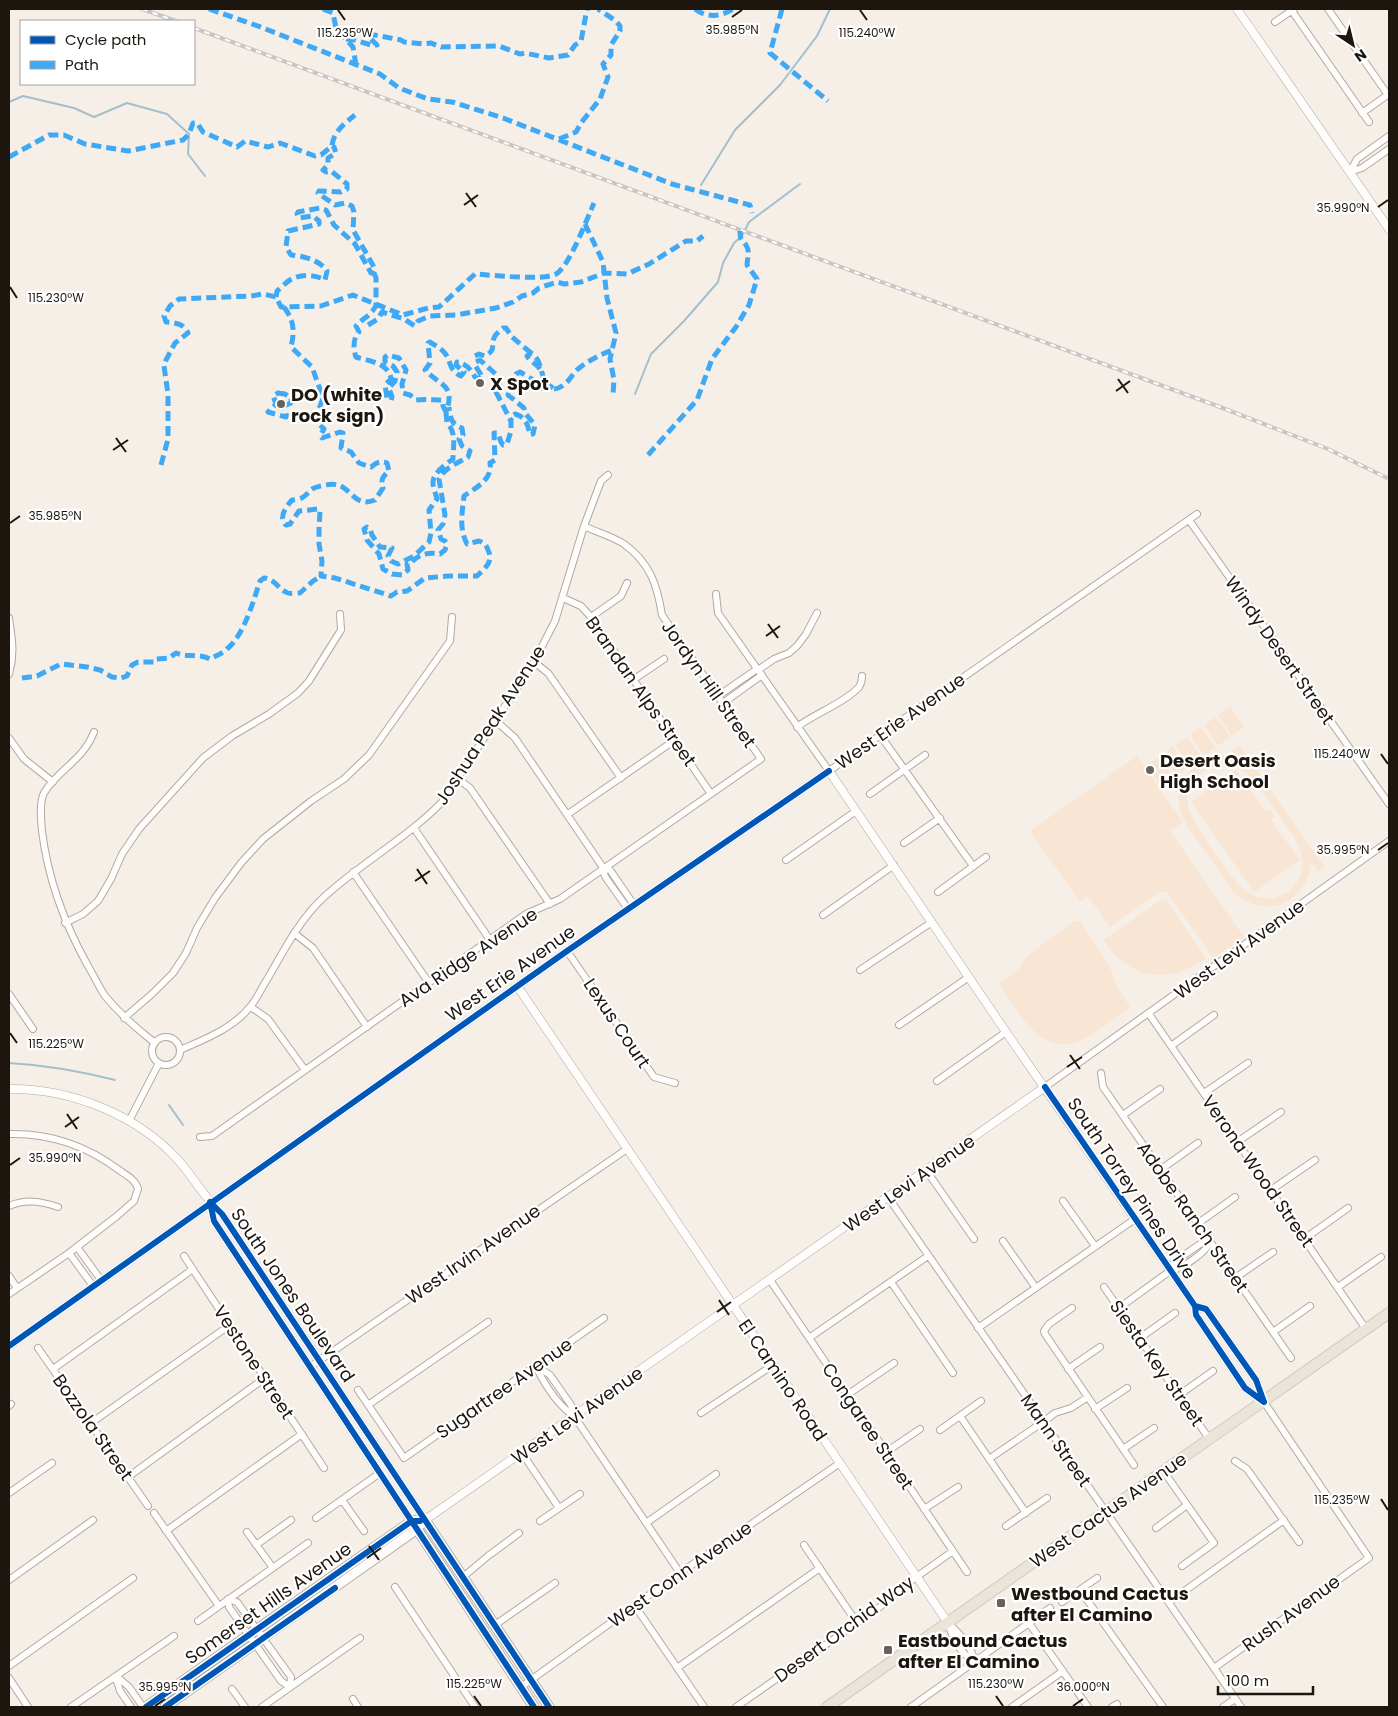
<svg xmlns="http://www.w3.org/2000/svg" width="1398" height="1716" font-family="Poppins,sans-serif">
	<rect width="100%" height="100%" fill="#f6efe8"/>
	<path fill="#f8e5d3" fill-rule="evenodd" d="M1230 707 1244 727 1232 736 1218 715Z
		M1216 717 1230 737 1218 746 1204 725Z
		M1201 727 1216 747 1204 756 1190 735Z
		M1187 737 1202 757 1190 765 1175 745Z
		M1239 745 1325 867 1318 872 1311 863C1306 905 1262 921 1232 890 1223 876 1213 863 1203 849 1185 824 1163 794 1194 767 1205 756 1223 754 1237 758L1232 750ZM1227 764 1240 768 1250 776C1260 788 1268 801 1277 813 1290 832 1311 853 1299 878 1295 886 1288 893 1279 896 1267 901 1254 897 1243 889 1232 879 1193 823 1189 810 1181 784 1203 765 1227 764Z
		M1173 747 1188 767 1176 775 1161 755Z
		M1137 756 1183 822 1170 831 1244 937 1213 958 1167 892 1161 891 1110 927 1088 896 1080 902 1030 831Z
		M1159 757 1173 777 1161 786 1147 765Z
		M1236 770 1266 812 1267 811 1243 776 1268 811 1270 809 1275 817 1271 820 1300 860 1254 892 1191 802Z
		M1161 900 1167 901 1206 958C1167 985 1131 980 1103 940Z
		M1074 921 1081 922 1107 963 1112 972 1116 985 1130 1007C1116 1017 1102 1029 1086 1038 1043 1063 1019 1012 999 984L1018 970 1026 958 1045 942Z"/>
	<g fill="none" stroke-linecap="round" stroke-linejoin="round">
		<path stroke="#a4bfcc" stroke-width="2" d="M9 102 23 96 74 108 94 117 127 103 167 114 189 134 188 154 205 176
			M701 185 735 130 780 85 817 36 830 9
			M635 394 651 354 684 321 718 282 723 263 734 243 742 236 749 222 800 184
			M9 1063C45 1065 79 1071 115 1080
			M169 1105 183 1125"/>
		<defs>
			<path id="minor" d="M1328 9 1388 95
				M1292 11 1369 122
				M1275 22 1294 9
				M1362 113 1389 94
				M1350 172 1357 159 1389 136
				M1350 172 1362 168 1389 149
				M1189 520 1389 804
				M716 594 718 613 829 771 1197 514
				M563 598 581 606 591 617 711 794
				M591 617 621 596 627 583
				M9 618C12 639 15 653 9 674
				M534 662 548 673 621 778
				M758 670 774 659 789 653 797 646 806 634 817 613
				M633 680 664 659
				M718 696 757 669
				M723 703 762 675
				M496 721 515 738 604 869V874L606 878 628 909
				M797 727C814 714 846 702 859 687 861 684 862 680 862 676
				M94 732C83 761 57 770 44 793 39 803 41 820 42 831 48 880 64 923 88 966 94 976 99 987 105 996 120 1014 137 1029 155 1043
				M880 735 973 866
				M9 738 24 759 53 782
				M458 779 470 788 550 904
				M870 794 925 755
				M568 814 675 740
				M414 828 490 940
				M904 843 940 818
				M786 860 856 811
				M604 869 610 870 634 905
				M353 872 429 983
				M938 892 986 857
				M823 915 894 865
				M65 923 83 914 98 901 111 879 122 854 139 829 203 758 232 736 269 714 298 693 309 681 341 630 340 614
				M294 933 313 948 367 1027
				M567 951 654 1077 675 1083
				M860 970 932 922
				M9 994 33 1029
				M251 1007 268 1019 305 1070
				M1149 1014 1366 1329
				M124 1018 152 994 173 973 186 953 197 928 215 898 241 863 263 839 311 801 344 779 369 755 450 641 452 617
				M899 1025 969 977
				M152 1051a14 14 0 1 1 28 0a14 14 0 1 1-28 0Z
				M1171 1046 1214 1015
				M180 1050C205 1039 232 1029 250 1007 257 999 262 987 268 978 284 950 300 919 324 897 361 863 407 838 442 802L534 662 555 621 584 526 601 481 608 475
				M1101 1073 1103 1087 1291 1358
				M937 1081 1006 1032
				M1045 1087 1389 841
				M1204 1093 1248 1063
				M1123 1115 1160 1089
				M129 1121 159 1063
				M9 1134C49 1133 87 1146 119 1170 126 1175 136 1180 138 1189L134 1201 117 1216 69 1253 9 1294
				M200 1137 212 1136 526 914 560 899 761 759 662 615C657 584 650 563 624 544 612 536 596 532 584 526
				M1237 1142 1281 1112
				M926 1170 974 1239
				M1160 1170 1198 1143
				M1271 1190 1315 1160
				M888 1197 1241 1707
				M1063 1201 1095 1246
				M9 1206C26 1199 40 1201 58 1207
				M1197 1224 1235 1197
				M1304 1239 1348 1208
				M1003 1241 1036 1288
				M77 1247 101 1280
				M69 1253 93 1286
				M184 1256 324 1468
				M9 1276 17 1288
				M1235 1278 1273 1252
				M770 1280 967 1572
				M891 1282 953 1373
				M1104 1287 1210 1440
				M1338 1287 1381 1257
				M1072 1308 1049 1324 1044 1331 1045 1334 1134 1465
				M1119 1308 1170 1271C1181 1269 1206 1253 1210 1242H1203L1174 1262 1170 1271
				M978 1328 1135 1219
				M1273 1332 1310 1306
				M809 1338 928 1256
				M1140 1338 1175 1313
				M38 1348 148 1506
				M535 1365 550 1375 571 1405 574 1416 680 1573
				M310 1367 627 1149
				M536 1367C545 1385 557 1405 574 1416
				M53 1369 193 1269
				M1068 1369 1100 1347
				M358 1390 404 1458 604 1318
				M847 1395 894 1363
				M1179 1395 1213 1371
				M368 1405 488 1322
				M9 1406 11 1404
				M1095 1409 1127 1388
				M701 1413 773 1365
				M960 1416 1026 1513
				M91 1423 230 1325
				M940 1430 981 1401
				M1123 1449 1154 1428
				M886 1452 920 1429
				M522 1453 559 1508
				M989 1459 1043 1422 1055 1413 1071 1408 1088 1397
				M1235 1461 1247 1469 1299 1542
				M1164 1472 1214 1543 1182 1566
				M128 1477 265 1378
				M9 1493 52 1463
				M342 1500 364 1531
				M924 1509 958 1487
				M154 1513 219 1606
				M316 1518 380 1473
				M540 1521 580 1494
				M646 1523 716 1474
				M1006 1526 1047 1498
				M1156 1528 1187 1505
				M166 1531 302 1434
				M247 1532 273 1568
				M256 1545 291 1520
				M804 1545 857 1623
				M463 1577 488 1556 519 1533
				M9 1580 93 1520
				M395 1587 475 1707
				M1080 1590 1163 1707
				M228 1599 237 1602 291 1677 290 1687 281 1681 229 1607Z
				M1062 1602 1097 1578
				M1169 1602 1284 1520
				M635 1606 704 1707
				M198 1621 308 1543
				M948 1623C953 1640 960 1653 975 1662
				M1029 1623 1088 1707
				M949 1624C961 1635 971 1646 975 1662
				M495 1625 555 1583
				M9 1666 133 1578
				M677 1668 820 1568
				M1214 1668 1369 1558 1264 1402
				M116 1676 129 1687 143 1707
				M9 1678 28 1707
				M116 1678 120 1691 131 1707
				M521 1687 680 1573 840 1463
				M232 1689 245 1707
				M353 1699 358 1707
				M71 1707 174 1636
				M262 1707 360 1638
				M736 1707 880 1607 891 1595 953 1551
				M911 1707 1050 1608
				M1012 1707 1063 1671
				M1112 1707 1117 1704
				M1223 1707 1235 1699"/>
			<path id="tertiary" d="M1237 9 1389 229
				M517 987 522 993 948 1623
				M9 1089C70 1088 138 1115 179 1161 194 1178 205 1199 222 1214L425 1520
				M210 1202 214 1221 414 1525
				M1195 1306 1206 1309 1256 1380 1263 1401
				M9 1346 567 951 829 771 1006 1032 1195 1306 1196 1315 1245 1388 1264 1402
				M421 1525 425 1520 1045 1087"/>
			<path id="secondary" d="M146 1707 412 1521 425 1520 549 1707
				M165 1707 417 1529 534 1707"/>
			<path id="primary" d="M827 1707 1389 1313"/>
		</defs>
		<use href="#minor" stroke="#b0a9a2" stroke-width="8"/>
		<use href="#tertiary" stroke="#b0a9a2" stroke-width="9"/>
		<use href="#secondary" stroke="#b0a9a2" stroke-width="11"/>
		<use href="#primary" stroke="#cfcbc7" stroke-width="12"/>
		<use href="#minor" stroke="#fefdfc" stroke-width="6"/>
		<use href="#tertiary" stroke="#fefdfc" stroke-width="8"/>
		<use href="#secondary" stroke="#fefdfc" stroke-width="9"/>
		<use href="#primary" stroke="#ebe4d8" stroke-width="10"/>
		<defs>
			<path id="rail" d="M142 9 176 21
				M194 28 1220 407 1328 449 1389 479"/>
		</defs>
		<use href="#rail" stroke="#c8c6c3" stroke-width="4"/>
		<use href="#rail" stroke="#fff" stroke-width="2" stroke-dasharray="5.5" stroke-linecap="butt"/>
		<path stroke="#3fa9f5" stroke-width="5" stroke-dasharray="10 5" stroke-linecap="butt" d="M209 9 258 26 380 74 399 88 428 99 452 102 503 118 672 184 750 205 752 213
			M323 9 333 13 336 28 353 47 356 65
			M695 9C707 18 720 17 733 9
			M782 9 770 53 828 101
			M346 39 355 40 371 45H377L369 37V34L401 40 404 42 423 44 431 43 441 47 499 46 520 54 525 53 549 58 568 55 575 45 581 41 587 9
			M559 139 576 132 581 123 600 99 608 77 603 64 611 55V45L620 31V26L616 21 598 9
			M9 157 49 135H64L85 144 128 151 183 140 189 134 193 123H197L203 132 237 147 245 141 268 147 280 143 315 156 321 155 332 146C333 132 345 123 355 115
			M585 224 603 262 607 298 616 333 610 359 614 380 613 394
			M374 273 376 278V305C373 314 362 319 356 326L359 332C353 337 353 350 356 357 369 361 389 363 391 379L385 385 387 398 391 400 392 397 389 388 395 381 397 372 393 366 385 362V357L388 355 399 358 406 370 402 384 403 393 410 395 416 400C425 399 433 400 442 400L443 406 446 412C456 384 440 386 425 370L430 363 428 343 430 342C434 345 439 347 443 351 453 361 446 368 461 376L464 372 456 365 457 362C467 364 470 369 475 377L481 379 483 378 475 365 476 362 480 360 499 377V384L496 392 511 421
			M276 297 277 291C281 288 285 283 290 280 299 274 315 274 325 280L327 271C320 260 303 256 291 255L286 247 288 231 319 224V221L313 216 299 218 297 214 298 212 320 208 326 210 334 225 355 244 371 273H374V267L353 230 354 212 352 206 345 203 335 205 318 193 319 191 341 192 347 189V184L331 171 326 172 323 170 328 165V158L336 153 334 147 332 146
			M284 307C294 321 295 330 291 347L312 367 323 398 315 420 324 429 320 436 322 438 340 432 343 433 341 448 351 452 359 463 371 467C376 463 381 460 387 463L389 471C383 476 380 480 383 488L375 500C355 508 352 489 338 485 331 483 318 486 312 489 309 491 306 496 303 497 301 499 295 500 292 500 286 507 278 517 286 525L290 524 299 511 318 509 320 510 319 531V544L322 561 321 576 335 578 391 596 397 592 407 591 425 578 448 576H477C485 568 494 562 488 550 486 545 485 543 479 541L467 544C459 528 462 514 464 496 475 488 493 480 490 463L495 460 494 433H498L501 442 503 445 507 444 511 431V416L515 414C526 417 528 425 530 435L533 434 535 425 525 413 524 408 508 395 516 374 520 372 535 381 536 385C545 391 557 391 565 384 570 380 573 373 578 369 589 360 600 355 612 350
			M368 325 378 319 382 312 404 319 415 326 418 321 430 316 456 315 496 308 513 302 522 296 533 293 539 288 557 282 564 284 581 282 604 273 627 274 649 264 686 241H697L703 236
			M475 356 479 354 485 356C496 350 491 347 494 338 495 334 500 331 503 328H506L512 337 531 353
			M540 369C536 363 530 362 527 356L531 353C545 361 537 379 553 388
			M278 393 285 394 291 398V403L286 405 275 401 273 396Z
			M276 404H279C284 407 287 412 286 417L268 412Z
			M446 412 447 423C457 433 453 446 453 459 446 464 432 474 433 483 433 488 436 494 437 499L429 510 431 533 429 542 414 556 398 564 391 561 388 556 392 548 380 547 372 535 370 529 367 527 364 529 367 540 379 554 383 569 392 574 402 575 408 570 407 564H410C418 554 428 552 440 554L445 550 447 544 445 541 441 539 438 530 443 524 445 515 439 479C445 467 458 463 468 457L470 451 462 446 459 439 463 435 462 428C451 424 450 418 449 407
			M648 455 697 400 712 359 736 327 749 305 757 279 747 265C747 259 750 253 747 247 743 239 740 242 740 231
			M161 465 168 439V394L164 366 166 360 175 343 188 333C184 323 175 323 166 322L164 316 170 306 179 299 251 296 263 294 276 297 281 307 321 306 353 295 403 315 428 308 439 307 475 274C491 275 544 281 556 274 569 267 587 219 594 203
			M22 678 37 676 61 664 87 667 100 670 112 677 121 678 127 676 132 665 138 662H154L156 659 169 658 176 653C189 658 199 653 210 659 215 656 222 654 227 649 244 635 253 602 260 581L264 578C277 580 277 589 288 593 291 594 297 593 300 593L313 581 321 576"/>
		<defs>
			<path id="cycleway" d="M1045 1087 1195 1306 1196 1315 1245 1388 1264 1402
				M210 1202 222 1214 549 1707
				M210 1202 214 1221 534 1707
				M1195 1306 1206 1309 1256 1380 1264 1402
				M9 1346 567 951 829 771
				M146 1707 406 1525 412 1521H420
				M165 1707 335 1588"/>
		</defs>
		<use href="#cycleway" stroke="#fff" stroke-width="9"/>
		<use href="#cycleway" stroke="#0057b8" stroke-width="6"/>
	</g>
	<path fill="none" stroke="#1d160f" stroke-width="2" d="M338 10 345 20M860 10 867 20M732 17 742 10M466 193 476 207M464 205 478 195M1378 207 1388 200M10 287 17 298M1118 379 1128 393M1116 391 1130 381M116 438 126 452M113 450 128 440M10 523 20 516M768 624 778 638M766 636 780 626M1381 754 1388 764M1378 850 1388 843M417 869 427 884M415 881 430 871M10 1033 17 1043M1070 1055 1080 1069M1067 1067 1082 1057M67 1114 77 1129M65 1127 79 1117M10 1165 20 1158M719 1300 729 1315M717 1312 731 1302M1381 1499 1388 1510M369 1546 379 1560M367 1558 381 1548M474 1696 481 1706M996 1696 1003 1706M155 1706 165 1699M1073 1706 1083 1699"/>
	<g fill="#69625b" stroke="#fff" stroke-width="2">
		<circle cx="480" cy="383" r="5"/>
		<circle cx="281" cy="404" r="5"/>
		<circle cx="1150" cy="770" r="5"/>
		<rect x="996" y="1598" width="10" height="10" rx="2.5"/>
		<rect x="883" y="1645" width="10" height="10" rx="2.5"/>
	</g>
	<g text-anchor="middle" dominant-baseline="central" stroke-width="4.5" stroke-linejoin="round" paint-order="stroke">
		<g font-size="18" font-weight="bold" fill="#1d160f" stroke="#fff" text-anchor="start">
			<text x="490" y="383">X Spot</text>
			<text x="291" y="394">DO (white<tspan x="291" dy="21">rock sign)</tspan></text>
			<text x="1160" y="760">Desert Oasis<tspan x="1160" dy="21">High School</tspan></text>
			<text x="1011" y="1593">Westbound Cactus<tspan x="1011" dy="21">after El Camino</tspan></text>
			<text x="898" y="1640">Eastbound Cactus<tspan x="898" dy="21">after El Camino</tspan></text>
		</g>
		<g font-size="18" fill="#1d160f" stroke="#fff">
			<text transform="translate(1280 650) rotate(55)">Windy Desert Street</text>
			<text transform="translate(709 684) rotate(55)">Jordyn Hill Street</text>
			<text transform="translate(641 691) rotate(55)">Brandan Alps Street</text>
			<text transform="translate(900 721) rotate(-35)">West Erie Avenue</text>
			<text transform="translate(490 725) rotate(-57)">Joshua Peak Avenue</text>
			<text transform="translate(1239 949) rotate(-36)">West Levi Avenue</text>
			<text transform="translate(468 957) rotate(-34)">Ava Ridge Avenue</text>
			<text transform="translate(510 973) rotate(-35)">West Erie Avenue</text>
			<text transform="translate(617 1023) rotate(56)">Lexus Court</text>
			<text transform="translate(1258 1171) rotate(55)">Verona Wood Street</text>
			<text transform="translate(909 1183) rotate(-35)">West Levi Avenue</text>
			<text transform="translate(1132 1188) rotate(56)">South Torrey Pines Drive</text>
			<text transform="translate(1193 1217) rotate(55)">Adobe Ranch Street</text>
			<text transform="translate(473 1254) rotate(-35)">West Irvin Avenue</text>
			<text transform="translate(293 1295) rotate(56)">South Jones Boulevard</text>
			<text transform="translate(254 1362) rotate(57)">Vestone Street</text>
			<text transform="translate(1157 1363) rotate(55)">Siesta Key Street</text>
			<text transform="translate(783 1380) rotate(56)">El Camino Road</text>
			<text transform="translate(504 1388) rotate(-35)">Sugartree Avenue</text>
			<text transform="translate(577 1415) rotate(-35)">West Levi Avenue</text>
			<text transform="translate(868 1426) rotate(56)">Congaree Street</text>
			<text transform="translate(93 1427) rotate(55)">Bozzola Street</text>
			<text transform="translate(1056 1440) rotate(55)">Mann Street</text>
			<text transform="translate(1108 1510) rotate(-35)">West Cactus Avenue</text>
			<text transform="translate(680 1574) rotate(-35)">West Conn Avenue</text>
			<text transform="translate(268 1603) rotate(-35)">Somerset Hills Avenue</text>
			<text transform="translate(1291 1613) rotate(-36)">Rush Avenue</text>
			<text transform="translate(844 1629) rotate(-36)">Desert Orchid Way</text>
		</g>
	</g>
	<g font-size="12" text-anchor="middle" fill="#1d160f" stroke="#fff" stroke-width="4.5" stroke-linejoin="round" paint-order="stroke">
		<text x="732" y="34">35.985°N</text>
		<text x="345" y="37">115.235°W</text>
		<text x="867" y="37">115.240°W</text>
		<text x="1343" y="212">35.990°N</text>
		<text x="56" y="302">115.230°W</text>
		<text x="55" y="520">35.985°N</text>
		<text x="1342" y="758">115.240°W</text>
		<text x="1343" y="854">35.995°N</text>
		<text x="56" y="1048">115.225°W</text>
		<text x="55" y="1162">35.990°N</text>
		<text x="1342" y="1504">115.235°W</text>
		<text x="474" y="1688">115.225°W</text>
		<text x="996" y="1688">115.230°W</text>
		<text x="165" y="1691">35.995°N</text>
		<text x="1083" y="1691">36.000°N</text>
	</g>
	<rect width="1398" height="1716" fill="none" stroke="#1d160f" stroke-width="20"/>
	<rect x="20" y="20" width="175" height="65" fill="#ffffff" stroke="#a5a29f"/>
	<rect x="30" y="36" width="25" height="8" fill="#0057b8" stroke="#a5a29f"/>
	<text x="65" y="45" font-size="15" fill="#1d160f">Cycle path</text>
	<rect x="30" y="61" width="25" height="8" fill="#3fa9f5" stroke="#a5a29f"/>
	<text x="65" y="70" font-size="15" fill="#1d160f">Path</text>
	<g transform="translate(1353 45) rotate(145)" stroke="#ffffff" stroke-width="4" paint-order="stroke">
	<path d="M0-4L9 19L0 12L-9 19Z" fill="#1d160f"/>
	<text y="-8" font-size="14" font-weight="bold" text-anchor="middle" fill="#1d160f">N</text>
	</g>
	<path d="M1218 1686v8h95v-8" fill="none" stroke="#1d160f" stroke-width="2.5"/>
	<text x="1226" y="1686" font-size="15" fill="#1d160f" stroke="#ffffff" stroke-width="4" paint-order="stroke">100 m</text>
</svg>
